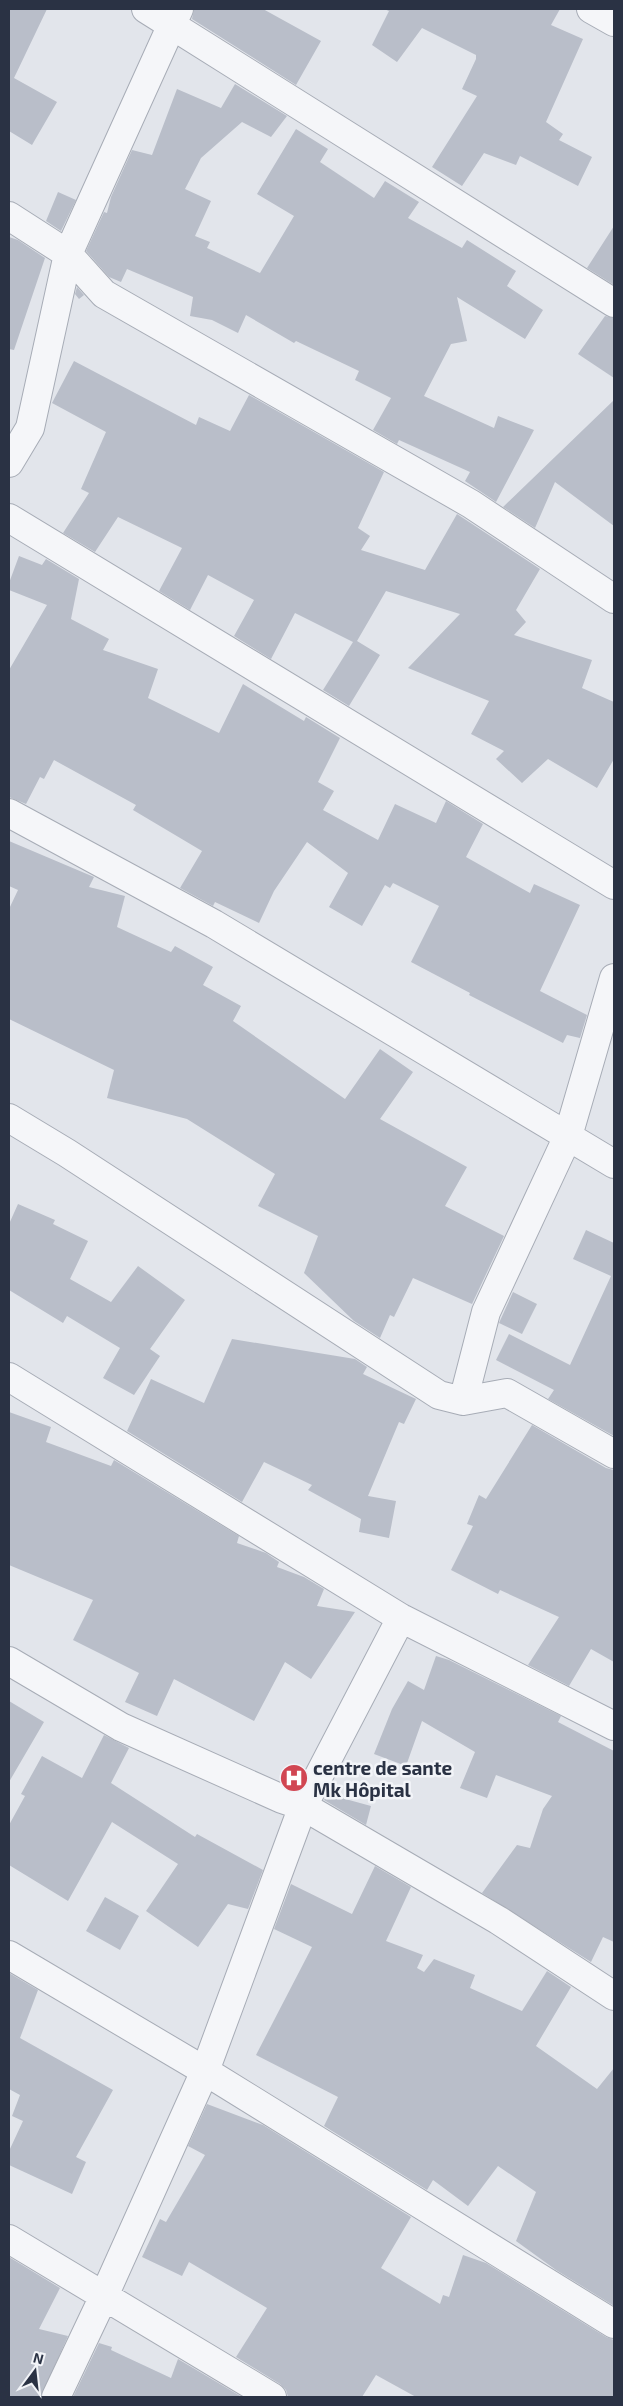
<svg xmlns="http://www.w3.org/2000/svg" width="623" height="2406" font-family="'Exo 2',sans-serif">
	<rect width="100%" height="100%" fill="#e2e5eb"/>
	<path fill="#b9bec9" d="M9 9H47L14 78 57 102 32 145 9 131Z
		M194 9H263L321 41 296 85 192 19Z
		M384 9H560L551 25 583 39 546 122 563 134 559 140 592 157 578 186 520 156 516 165 484 153 462 186 432 167 477 96 462 89 476 59V55L422 28 397 62 372 45 389 11Z
		M235 84 287 116 271 137 242 122 201 158 185 189 211 201 195 236 210 242 207 248 260 273 294 216 257 194 296 129 328 149 320 162 374 198 385 181 419 202 408 218 462 248 467 240 516 271 507 286 543 310 525 339 457 297 467 341 451 344 424 396 494 428 498 416 534 430 496 502 465 481 470 472 399 440 397 444 373 430 391 398 355 380 359 371 296 341 294 343 246 315 238 333 212 320 190 316 193 297 127 269 121 282 109 277 86 251 104 212 107 213 111 197 132 150 152 155 177 89 221 108Z
		M58 192 76 200 61 231 46 221Z
		M614 226V285L587 268Z
		M9 237 18 240 45 258 14 350 9 349Z
		M77 287 84 295 79 299 75 294Z
		M605 316 614 318V378L578 354Z
		M74 361 196 425 199 417 230 431 249 395 384 472 358 528 370 536 361 550 425 570 457 514 540 569 516 610 526 622 514 635 592 660 582 688 614 702V759L597 788 548 759 522 783 496 759 504 751 471 734 489 701 408 668 460 614 386 591 357 641 380 655 349 706 323 690 353 642 295 613 271 659 234 636 254 600 208 575 190 610 159 591 182 548 118 517 95 552 63 533 89 493 81 489 106 432 52 403Z
		M614 400V526L555 482 535 528 503 507Z
		M19 556 42 565 46 559 79 579 71 619 109 639 103 650 158 669 148 698 219 733 243 684 304 721 306 717 340 738 318 782 334 791 323 810 378 840 395 804 436 823 446 801 483 824 466 857 530 893 534 884 580 905 540 991 587 1015 580 1038 567 1035 563 1043 469 995 470 993 411 962 439 906 393 883 390 888 385 885 362 926 329 907 348 873 307 842 274 891 259 923 215 902 213 906 180 888 202 851 133 810 136 805 54 760 44 779 40 777 26 804 9 797V670L47 605 9 590V583Z
		M9 841 94 877 89 887 125 896 117 927 171 952 175 946 213 967 203 985 241 1006 233 1021 345 1099 380 1049 413 1072 380 1119 467 1167 445 1206 504 1236 472 1304 413 1278 394 1317 390 1315 380 1338 354 1321 304 1273 318 1236 258 1206 275 1174 187 1119 107 1098 114 1070 9 1019V909L18 890 9 886Z
		M18 1204 55 1220 53 1224 88 1241 70 1279 111 1302 138 1266 185 1300 150 1349 160 1356 134 1395 103 1378 120 1348 67 1316 63 1323 9 1290V1224Z
		M586 1230 614 1243V1436L548 1399 554 1390 496 1360 509 1334 570 1365 611 1276 573 1259Z
		M513 1292 537 1304 522 1334 499 1323Z
		M232 1339 355 1359 367 1367 363 1374 416 1399 404 1424 399 1422 368 1496 396 1501 389 1538 359 1532 361 1519 308 1490 312 1485 264 1462 242 1502 127 1431 151 1379 204 1403Z
		M9 1412 51 1427 46 1442 111 1466 114 1460 239 1536 237 1543 266 1553 279 1562 277 1567 304 1577 324 1589 317 1606 355 1612 311 1679 285 1662 254 1721 174 1679 157 1716 125 1702 139 1673 73 1640 93 1600 9 1565Z
		M532 1425 606 1468 614 1470V1662L591 1649 569 1686 528 1665 559 1617 500 1590 498 1594 451 1570 473 1526 467 1524 479 1495 486 1499Z
		M436 1656 449 1660 561 1716 558 1722 614 1751V1942L603 1937 591 1962 482 1893 517 1845 530 1848 543 1809 552 1796 496 1775 487 1798 460 1788 475 1752 422 1721 406 1766 374 1754 392 1709 408 1681 424 1690Z
		M9 1701 44 1722 9 1782Z
		M104 1735 129 1748 111 1783 195 1837 197 1834 263 1870 248 1909 228 1904 198 1947 146 1911 178 1864 112 1822 68 1901 9 1865V1825L25 1796 21 1794 42 1756 82 1778Z
		M327 1794 371 1806 366 1825 324 1800Z
		M375 1866 411 1887 386 1941 423 1955 417 1968 424 1972 434 1959 475 1975 470 1988 522 2011 547 1971 571 1987 536 2046 597 2089 614 2068V2306L556 2270 516 2241 536 2192 498 2166 468 2206 433 2180 427 2190 324 2126 338 2097 256 2055 312 1947 274 1929 291 1884 352 1914Z
		M105 1897 139 1916 120 1950 86 1931Z
		M9 1973 38 1990 20 2038 113 2090 76 2157 86 2162 72 2194 9 2165V2151L23 2121 12 2116 20 2095 9 2089Z
		M207 2104 263 2125 411 2217 381 2268 440 2304 443 2295 449 2297 463 2255 486 2263 606 2337 614 2340V2397H416L376 2375 362 2397H288L286 2390 280 2384 236 2357 267 2308 189 2262 182 2276 142 2257 160 2219 166 2222 205 2155 188 2146Z
		M9 2257 60 2288 39 2329 68 2336 41 2397H9Z
		M99 2343 112 2347 111 2350 171 2378 178 2359 242 2397H73Z"/>
	<g fill="none" stroke-linecap="round" stroke-linejoin="round">
		<defs>
			<path id="street" d="M146 9 614 303
				M591 9 614 22
				M9 216 68 254 104 294 471 504 614 599
				M9 463 30 428 68 254 179 9
				M9 518 614 885
				M9 813 214 924 614 1164
				M9 1118 67 1153 439 1395 463 1401 507 1393 614 1454
				M9 1377 401 1618 614 1726
				M463 1401 486 1312 568 1136 614 978
				M9 1661 121 1727 282 1799 303 1806 498 1920 614 1996
				M9 1955 205 2071 614 2324
				M9 2239 272 2397
				M56 2397 104 2296 205 2071 303 1806 401 1618"/>
		</defs>
		<use href="#street" stroke="#a7acb6" stroke-width="30"/>
		<use href="#street" stroke="#f5f6f9" stroke-width="28"/>
	</g>
	<defs>
		<symbol id="hospital-disc" viewBox="-11 -11 22 22"><circle r="9.5" fill="#d14652" stroke="#f2f4f8"/><path d="M-5-5h3v3.5h4V-5h3V5h-3V1.5h-4V5h-3Z" fill="#fff"/></symbol>
	</defs>
	<g fill-rule="evenodd">
		<use href="#hospital-disc" x="278" y="1762" width="32" height="32"/>
	</g>
	<g text-anchor="middle" dominant-baseline="central" stroke-width="5" stroke-linejoin="round" paint-order="stroke">
		<g font-size="19" font-weight="bold" fill="#2a3244" stroke="#f2f4f8" text-anchor="start">
			<text x="313" y="1767">centre de sante<tspan x="313" dy="22">Mk Hôpital</tspan></text>
		</g>
	</g>
	<rect width="623" height="2406" fill="none" stroke="#2a3244" stroke-width="20"/>
	<g transform="translate(35 2371) rotate(15)" stroke="#f2f4f8" stroke-width="4" paint-order="stroke">
	<path d="M0-4L9 19L0 12L-9 19Z" fill="#2a3244"/>
	<text y="-8" font-size="14" font-weight="bold" text-anchor="middle" fill="#2a3244">N</text>
	</g>
</svg>
